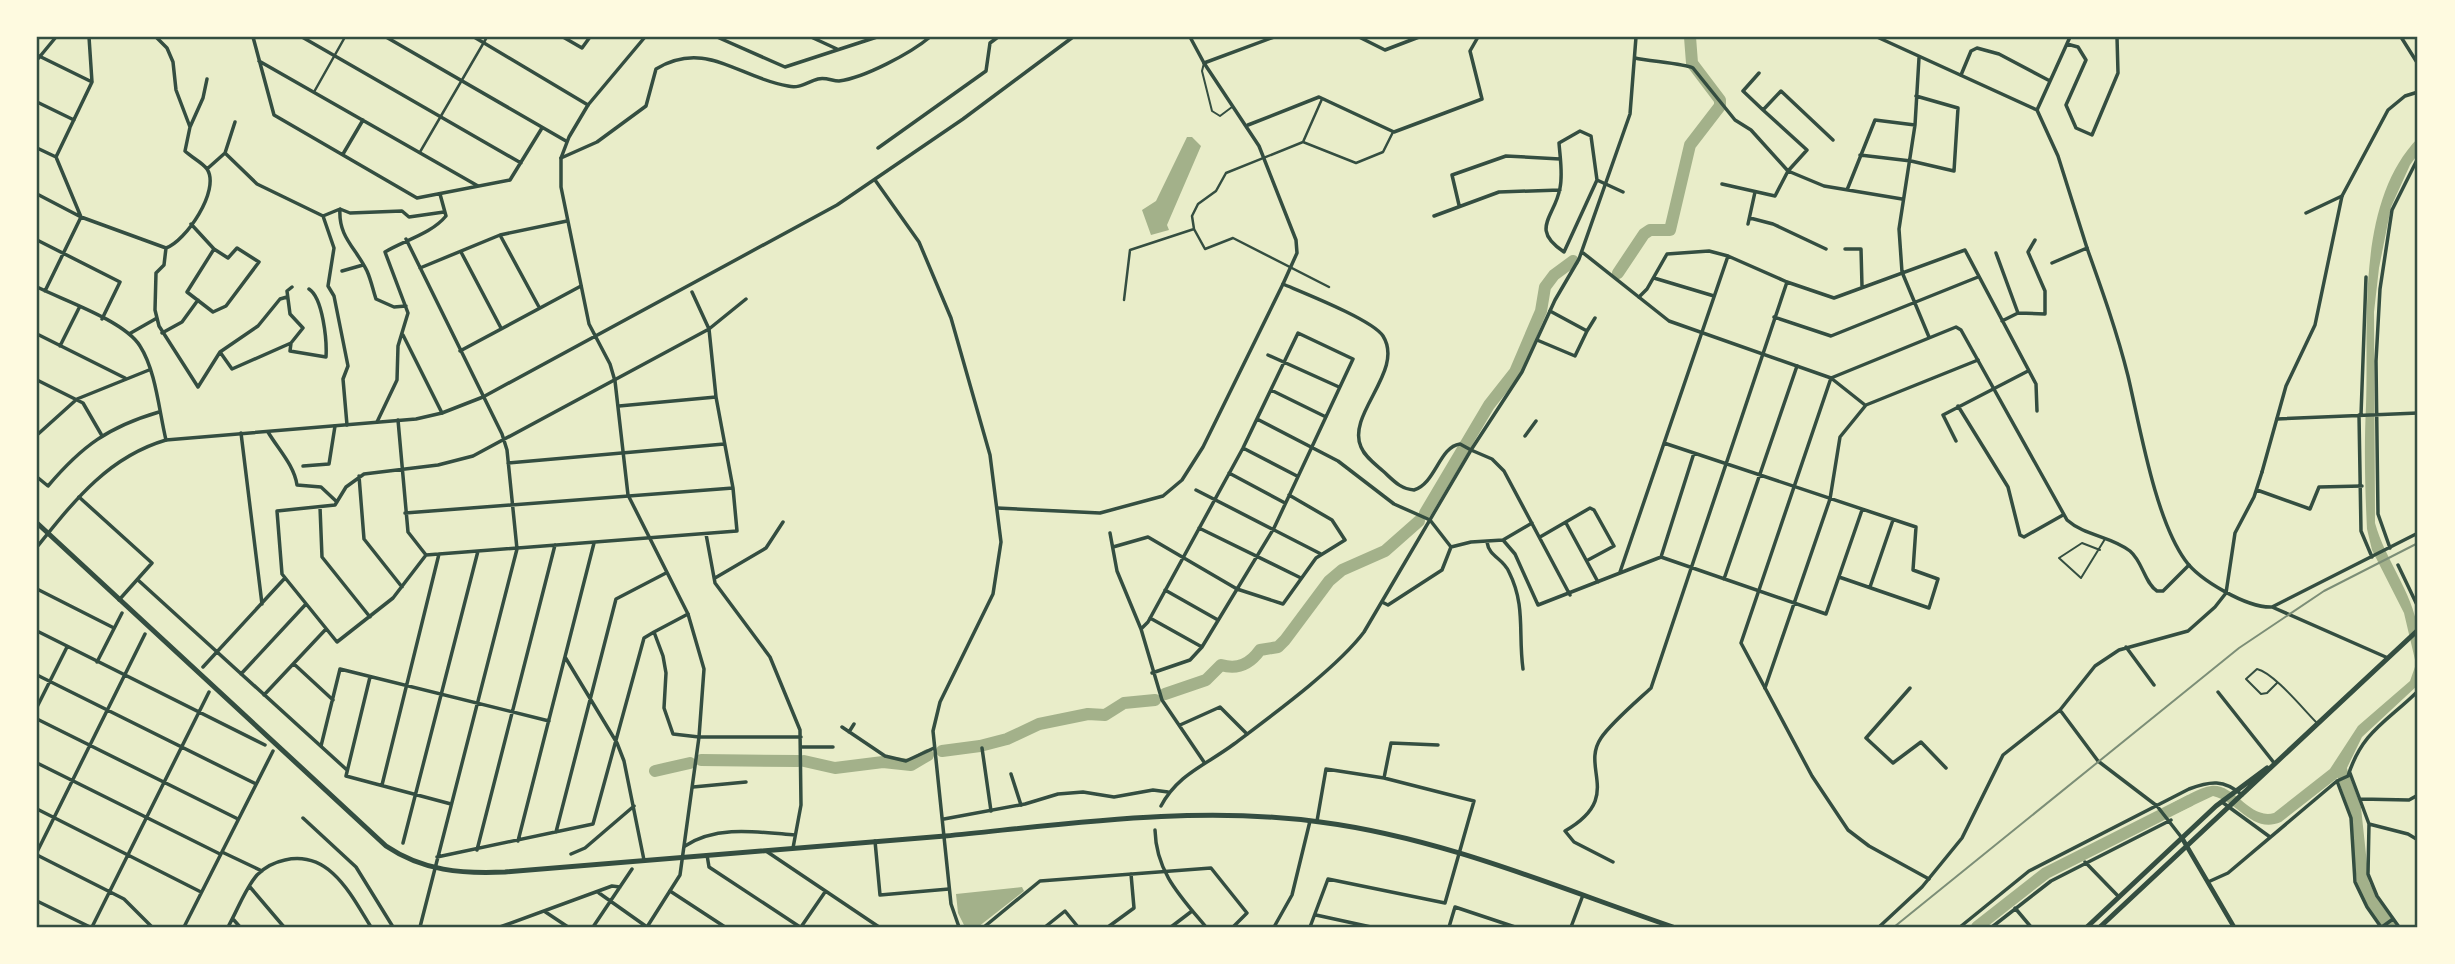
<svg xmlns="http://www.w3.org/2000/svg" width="2455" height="964" font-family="Cabin,sans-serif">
	<rect width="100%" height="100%" fill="#e9edc9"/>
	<path fill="#a3b18a" d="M1187 137H1192L1201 146 1167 225 1169 230 1151 235 1142 210 1156 201Z
		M2418 138V154L2410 165 2391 207 2379 268 2374 312 2375 523C2385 560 2412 591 2418 630 2421 647 2418 667 2418 685L2362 737 2345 772 2281 822C2252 834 2239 802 2213 796L2177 813 2171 804C2183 798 2198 788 2211 786 2235 783 2249 820 2274 813L2330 769 2358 726 2410 681 2416 664 2404 613 2372 550 2367 529C2365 489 2364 446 2366 406 2369 322 2355 203 2418 138Z
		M1022 887 1024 891 978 927H965L958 913 956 894Z"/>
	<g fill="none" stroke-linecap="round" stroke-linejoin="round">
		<path stroke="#a3b18a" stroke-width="12" d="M1618 273 1644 234 1650 230H1670L1690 145 1720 106V100L1692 63 1690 37
			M1425 513 1489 405 1515 372 1541 311 1545 287 1554 275 1573 261
			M1165 694 1206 680 1221 665C1238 670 1250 664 1260 650L1278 647 1285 640 1329 581 1342 570 1385 551 1419 521
			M942 751 980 746 1007 739 1039 724 1088 714 1105 715 1124 703 1155 700
			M701 760 798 761
			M804 761 835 768 883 762 911 765 928 755
			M2340 767 2355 808 2363 883 2372 902 2390 927
			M655 771 690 763
			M1977 927 2046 873 2189 801"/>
		<path stroke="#344e41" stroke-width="2" d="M1204 63 1202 71 1212 111 1220 116 1232 107
			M2100 550 2082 543 2059 558 2081 578 2105 539
			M2277 683 2267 693 2261 694 2246 679 2257 669C2274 673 2303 709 2317 723"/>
		<path stroke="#344e41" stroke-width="2.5" d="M314 92 345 37
			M1322 99 1303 142 1226 173 1216 191 1198 204 1192 216 1194 229 1205 249 1233 238 1329 287
			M1303 142 1356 163 1383 152 1393 132
			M420 152 487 37
			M1124 300 1130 250 1194 229"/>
		<path stroke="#344e41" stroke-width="3.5" d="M156 37 167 48 173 62 176 90 190 127 185 151C191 157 203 163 207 169 221 190 185 242 166 248L164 265 156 273 155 310 159 326 198 387 220 352 258 326 280 299 287 297
			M253 37 274 115 417 198 510 180 542 128
			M302 37 521 163
			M386 37 566 141
			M474 37 588 105
			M563 37 582 48 590 37
			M717 37 785 67 877 37
			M811 37 837 49
			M1359 37 1385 50 1419 37
			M2401 37 2418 64
			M2067 44 2078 47 2086 60 2066 105 2076 128 2092 135 2118 73 2117 37
			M37 55 92 82
			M1635 58C1648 61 1686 64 1693 68L1735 120 1751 130 1788 171 1824 186 1902 199
			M1919 58 1915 125 1899 229 1902 272 1929 337
			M259 61 478 186
			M1204 63 1274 37
			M1759 73 1743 91 1763 110
			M1961 75 1971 51 1977 48 1999 54 2050 81
			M37 102 74 120
			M2037 110 2070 37
			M1248 125 1319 97 1394 132 1482 99 1470 51 1478 37
			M190 127 203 98 207 79
			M1580 131 1591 136 1597 180 1564 252C1529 229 1555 217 1560 188 1563 174 1560 157 1559 143Z
			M37 148 56 157 81 217 166 248
			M878 148 986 71 990 43 998 37
			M225 153 257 184 323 216
			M343 154 363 120
			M1860 155 1911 161 1954 171 1958 108 1916 96
			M56 157 92 82 89 37
			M561 158 597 142 646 106 656 69C706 39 739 78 788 86 800 89 807 82 818 79 826 77 832 81 839 81 864 78 911 53 930 37
			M207 169 225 153 235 122
			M1597 180 1623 192
			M1722 184 1775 196 1788 171 1807 150 1763 110 1781 91 1833 140
			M1847 190 1875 120 1915 125
			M37 194 81 217 45 291
			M1459 205 1452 175 1506 156 1560 159
			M340 209 323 216 334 248 328 286 334 296 348 366 343 379 347 425
			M2306 213 2342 196
			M1434 216 1499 192 1560 190
			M1750 218 1773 224 1826 249
			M191 224 214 249 228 258 237 248 259 262 226 306 213 312 187 292 214 249
			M1748 224 1755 192
			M500 235 539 307
			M406 239 502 434 507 450 517 549 420 927
			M37 240 120 282 102 319
			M1845 249H1861L1862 286
			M461 252 501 328
			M1996 253 2018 313
			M2052 263 2087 248C2102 290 2117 332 2128 376 2140 427 2155 518 2185 560 2199 580 2247 608 2272 607L2418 533
			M420 268 500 235 567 221
			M342 271 363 265
			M1654 278 1714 296
			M37 287C63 300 125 321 140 346 156 371 159 411 166 440
			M292 287 287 291 290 314 303 328 291 343 290 351 326 357C327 341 323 298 309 289
			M692 292 709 329 716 397 733 488 737 531 426 555 393 598 337 642 282 574 277 511 335 505 346 487 364 474 438 465 473 456 709 329 746 299
			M1639 297 1647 289 1667 254 1709 251 1728 256 1787 282 1834 298 1965 250 2036 384 2037 411
			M406 306 394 307 376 299C373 290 371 280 367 271 356 248 338 237 340 209L350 213 402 211 409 217 444 212
			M1774 317 1831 336 1978 277
			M2002 321 2018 313 2045 314V291L2028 252 2035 240
			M1587 331 1595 318
			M162 333 182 322 198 300
			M37 334 125 378
			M129 334 157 318
			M403 335 442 413
			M1537 340 1575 356 1587 331 1550 311
			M60 346 79 308
			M460 351 581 286
			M220 352 232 369 291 343
			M1268 355 1339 387
			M1831 378 1865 405
			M37 380 83 403 101 434
			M1271 390 1326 417
			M619 406 716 397
			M1958 406 2008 487 2020 535 2024 537 2063 515
			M2359 415 2361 531 2372 557
			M2361 415 2366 277
			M1257 419 1338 461 1394 504 1430 520 1451 547 1471 542 1503 540 1532 523
			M2277 419 2418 413
			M398 420 408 532 426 555
			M377 422 397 380 398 346 408 313 385 252C405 240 431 234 446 216L440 194
			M268 432C278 449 294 465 297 485L321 487 337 502
			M241 433 262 604
			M37 435 77 399 149 370
			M1525 436 1536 421
			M1956 441 1943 415 2028 371
			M1664 443 1916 527 1913 570 1938 579 1929 608 1839 577
			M1243 448 1297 476
			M1471 450 1492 459 1504 471 1570 595
			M508 463 724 444
			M303 466 329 464 335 426
			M1229 473 1285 503
			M359 476 364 539 402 587
			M37 477 48 486C82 446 108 427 159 412
			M1196 490 1321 554
			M2257 490 2310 509 2319 487 2362 486
			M79 497 152 563 119 600
			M320 507 322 557 370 617
			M997 508 1100 513 1163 496 1182 480 1203 447 1283 284
			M405 513 733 488
			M1566 523 1598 582
			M1199 528 1301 578
			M1110 533 1117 571 1141 629 1162 700 1204 762
			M706 534 715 583 770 657 800 730 801 805 793 848
			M1540 537 1590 508 1594 510 1614 546 1588 560
			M1503 540 1515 554 1538 605 1661 557 1826 614 1862 510
			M1487 542C1489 557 1503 558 1509 572 1526 606 1518 633 1523 669
			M1113 547 1148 537 1237 589 1283 604 1316 558 1345 540 1332 520 1289 495
			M2390 548 2378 514 2376 361 2380 289 2392 210 2418 158
			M1661 557 1694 453
			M2398 565 2418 607
			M1620 572 1728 256
			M715 578 766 548 783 522
			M1724 579 1797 366
			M138 580 347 770
			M1870 587 1893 520
			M37 589 114 628
			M1165 590 1218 620
			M1382 602 1388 605 1442 570 1451 547
			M2272 607 2388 658
			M1150 618 1202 647
			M1141 629 1148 622 1243 448 1298 333 1353 359 1274 528 1202 647 1190 660 1152 673
			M37 631 265 745
			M654 632 688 614
			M2126 647 2154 685
			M565 657 617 743 624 761 644 860
			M97 662 122 613
			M294 664 333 700
			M203 667 285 578
			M241 674 306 604
			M37 675 256 784
			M370 677 346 776 451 804
			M1765 688 1830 499 1840 437 1866 405 1978 360
			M1910 688 1866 738 1893 763 1921 742 1946 768
			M2218 692 2275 764
			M264 695 326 629
			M37 707 67 647
			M2060 710 2098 761 2157 806 2182 838
			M37 719 238 819
			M1180 725 1220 707 1247 734
			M842 727 885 756 906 761 934 748
			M849 732 854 724
			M321 746 340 669 549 721
			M801 747H833
			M982 748 991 811
			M37 763 220 854
			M2350 773 2369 824 2368 874 2377 896 2399 927
			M1011 774 1021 805
			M1384 778 1391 743 1438 745
			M2337 781 2351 818 2355 882 2367 907 2381 927
			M382 785 439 554
			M693 787 746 782
			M2360 799 2409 800 2418 795
			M2222 802 2270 837
			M37 809 201 892
			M303 818 356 867 393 927
			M2369 824 2408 834 2418 840
			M556 832 616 599 666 573
			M518 841 594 543
			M875 841 880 895 949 889
			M403 843 478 551
			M685 846C717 825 758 832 795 835
			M477 850 555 545
			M766 851 879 927
			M37 852 145 634
			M222 852 262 871
			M571 854 585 848 634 806
			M37 855 124 899 152 927
			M707 855 709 867 800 927
			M437 857 593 824 644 638 654 632 663 656 666 673 664 708 673 734 699 737H801
			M1613 862 1574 842 1565 831C1624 797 1580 769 1601 738 1611 723 1637 701 1651 688L1787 282
			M2085 862 2119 897
			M2208 882 2228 873 2337 781 2348 776C2362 731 2388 721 2418 691
			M250 887 284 927
			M670 891 725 927
			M599 893 647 927
			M37 901 90 927
			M2015 908 2031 927
			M544 911 568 927
			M1316 915 1371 927
			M233 919 240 927
			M92 927 209 692
			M184 927 273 751
			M228 927C237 911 245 889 257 875 264 868 275 862 285 860 330 850 351 895 371 927
			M500 927 612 886 620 887
			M593 927 632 869
			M801 927 825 892
			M984 927 1040 881 1211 868 1247 913 1233 927
			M1045 927 1065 911 1078 927
			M1108 927 1134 908 1131 874
			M1171 927 1192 911
			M1310 927 1328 879 1445 903 1474 801 1384 778 1326 769 1317 821
			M1449 927 1455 907 1515 927
			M1571 927 1583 895
			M1879 927 1922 887 1962 838 2003 755 2060 710 2095 666 2119 650 2188 631 2215 607 2226 593 2235 533 2254 497 2262 472
			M1960 927 2029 871 2189 789C2210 781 2224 779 2242 795
			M1992 927 2051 881 2171 820
			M2382 927 2393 919"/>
		<path stroke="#344e41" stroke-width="3.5" d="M645 37 588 105 569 137 561 158V187L589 324 610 364 615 381 628 495 688 614 704 669 699 737 680 875 647 927
			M1190 37 1204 63 1259 146 1296 240 1297 253 1283 284C1304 293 1373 320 1383 336 1405 371 1346 414 1361 447 1365 457 1375 464 1383 471 1393 480 1400 489 1414 490 1436 483 1439 447 1460 444L1471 450
			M1877 37 2037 110 2058 156 2087 248
			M37 60 56 37
			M875 180 919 242 951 318 990 455 1001 542 993 594 940 702 933 731 951 904 959 927
			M1582 252 1669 321 1831 378
			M2262 472 2286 386 2315 325 2342 196 2388 110 2405 96 2418 92
			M37 547C74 501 108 457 166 440L416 419 442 413 483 397 837 205 963 119 1073 37
			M1161 806C1178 774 1206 765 1234 744 1271 716 1337 668 1364 632L1471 450 1522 372 1555 300 1579 259 1630 114 1636 37
			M944 819 1025 804 1058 794 1083 792 1114 797 1153 790 1168 792
			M1155 830C1156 872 1180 896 1206 927
			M1929 879 1869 846 1848 830 1812 776 1741 643 1831 378 1956 327 1961 330 2067 520C2085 536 2111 536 2130 551 2143 562 2144 582 2157 591H2163L2189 565
			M1274 927 1292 895 1310 821"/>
		<path stroke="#344e41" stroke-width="4.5" d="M2182 838 2234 927"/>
		<path stroke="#344e41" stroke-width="5" d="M37 523 386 846C423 871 462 874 505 872 652 859 799 849 945 836 1068 824 1196 805 1320 822 1443 838 1556 887 1673 927
			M2087 927 2216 806 2267 768
			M2100 927 2418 630"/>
		<path stroke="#7c8e77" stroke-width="2" d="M1894 927 2239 648 2324 591 2418 543"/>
	</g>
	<rect width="2455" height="964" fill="none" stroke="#fefae0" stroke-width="77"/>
	<rect x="38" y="38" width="2378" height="888" fill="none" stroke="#344e41" stroke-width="2.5"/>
</svg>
